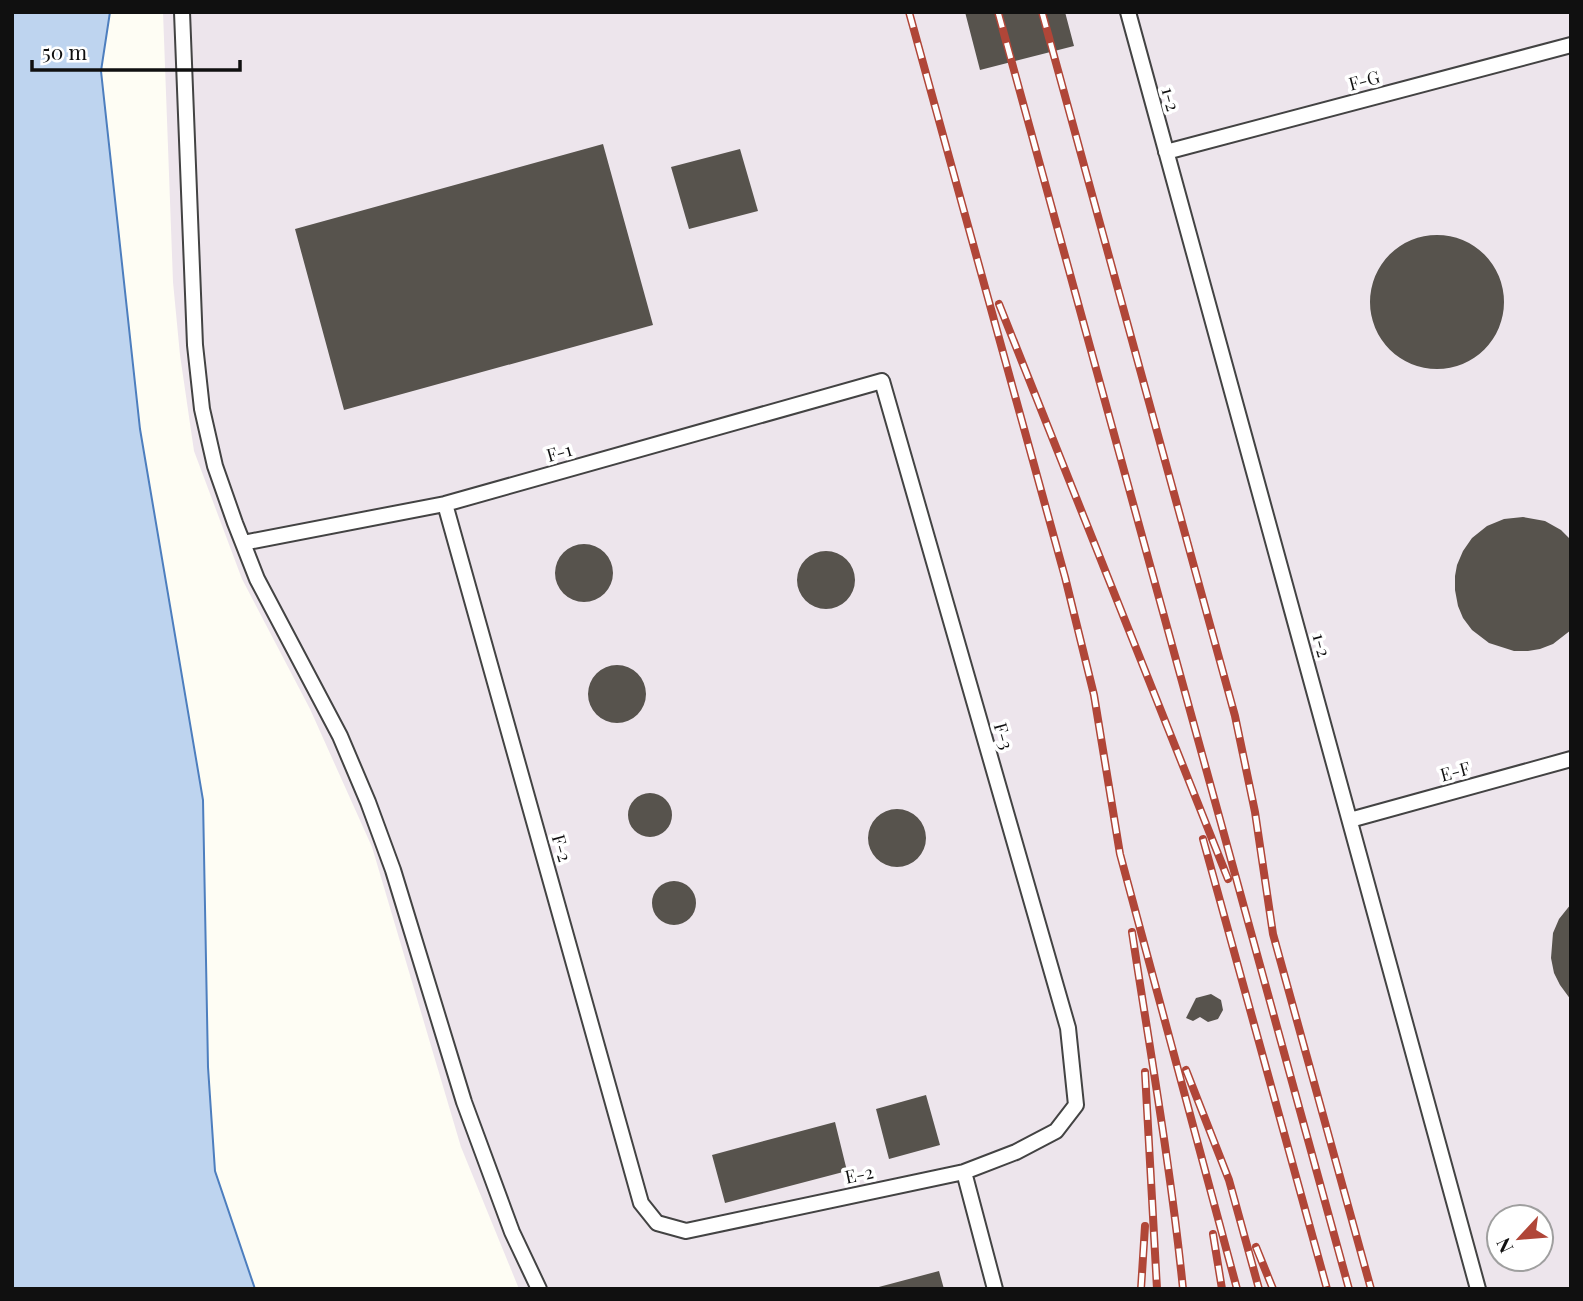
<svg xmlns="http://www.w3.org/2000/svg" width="1583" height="1301" font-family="'Playfair Display',serif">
	<rect width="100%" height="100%" fill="#fefdf4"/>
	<path fill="#ede5ec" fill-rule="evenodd" d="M163 12H1571V1289H519L461 1147 372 847 310 709 242 579 194 451 180 355 173 282ZM1499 1217H1541V1259H1499Z"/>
	<path fill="#bed4ef" stroke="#4d7ebe" stroke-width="2" d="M12 12H110L101 71 140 429 203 800 208 1067 215 1171 255 1289H12Z"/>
	<path fill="#57534d" d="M965 12H1065L1074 46 980 70Z
		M603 144 653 325 344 410 295 229Z
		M740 149 758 211 689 229 671 167Z
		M1370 302a67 67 0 1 1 134 0a67 67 0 1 1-134 0Z
		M1523 517 1545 521 1561 530 1571 540V630L1553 644 1540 649 1528 651H1514L1489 643 1472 630 1463 618 1458 606 1455 590V576L1457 565 1463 551 1472 538 1487 526 1504 519Z
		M555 573a29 29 0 1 1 58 0a29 29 0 1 1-58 0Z
		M797 580a29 29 0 1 1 58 0a29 29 0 1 1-58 0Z
		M588 694a29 29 0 1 1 58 0a29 29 0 1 1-58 0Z
		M628 815a22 22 0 1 1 44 0a22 22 0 1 1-44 0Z
		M868 838a29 29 0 1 1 58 0a29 29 0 1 1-58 0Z
		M652 903a22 22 0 1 1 44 0a22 22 0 1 1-44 0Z
		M1571 904V1000L1560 985 1554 973 1551 958 1553 933 1559 919Z
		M1211 994 1221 1000 1223 1010 1218 1019 1208 1022 1200 1017 1193 1021 1186 1018 1196 998Z
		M926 1095 940 1145 889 1159 876 1109Z
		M835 1122 847 1171 725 1203 712 1155Z
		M939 1271 944 1289H875V1288Z"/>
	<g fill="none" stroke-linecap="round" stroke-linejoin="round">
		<defs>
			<path id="lane" d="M182 12 195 345 202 409 215 466 235 523 257 579 340 736 368 802 393 870 464 1102 512 1232 539 1289
				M1128 12 1478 1289
				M1166 152 1571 45
				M243 543 445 504 882 381 1068 1028 1076 1105 1056 1131 1016 1152 964 1172 686 1231 657 1223 641 1203 445 504
				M1350 820 1571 759
				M964 1172 995 1289"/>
		</defs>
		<use href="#lane" stroke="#434343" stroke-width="18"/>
		<use href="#lane" stroke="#fff" stroke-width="14"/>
		<defs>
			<path id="rail" d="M909 12 1065 577 1094 695 1120 854 1237 1289
				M998 12 1349 1289
				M1042 12 1235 716 1255 812 1273 934 1371 1289
				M999 304 1228 879
				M1203 839 1327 1289
				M1132 932C1150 1051 1171 1169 1183 1289
				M1186 1070 1229 1180 1259 1289
				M1145 1072 1157 1289
				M1213 1234 1222 1289
				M1256 1247 1273 1289
				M1141 1289 1145 1226"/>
		</defs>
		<use href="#rail" stroke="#b04638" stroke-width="8"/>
		<use href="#rail" stroke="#fff" stroke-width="5" stroke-dasharray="16" stroke-linecap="butt"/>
	</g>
	<g text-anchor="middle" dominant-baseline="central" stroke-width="7" stroke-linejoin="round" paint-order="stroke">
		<g font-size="18" fill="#101010" stroke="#fff">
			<text transform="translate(1364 80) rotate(-15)">F-G</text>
			<text transform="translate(1171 99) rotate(75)">1-2</text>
			<text transform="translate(559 452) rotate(-16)">F-1</text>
			<text transform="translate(1322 645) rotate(75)">1-2</text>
			<text transform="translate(1004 736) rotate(74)">F-3</text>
			<text transform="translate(1455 771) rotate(-15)">E-F</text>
			<text transform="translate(562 848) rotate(74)">F-2</text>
			<text transform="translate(859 1174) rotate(-12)">E-2</text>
		</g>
	</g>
	<rect width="1583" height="1301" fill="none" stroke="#101010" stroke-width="28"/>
	<g transform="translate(1520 1238) rotate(244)"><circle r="33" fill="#ffffff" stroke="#9f9f9f" stroke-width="2"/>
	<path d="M0-5L12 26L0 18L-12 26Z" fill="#b04638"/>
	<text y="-10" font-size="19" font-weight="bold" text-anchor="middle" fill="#101010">N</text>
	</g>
	<path d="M32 60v10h208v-10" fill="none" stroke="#101010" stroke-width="3.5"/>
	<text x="42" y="60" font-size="21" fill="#101010" stroke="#ffffff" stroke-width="5" paint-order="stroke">50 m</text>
</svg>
